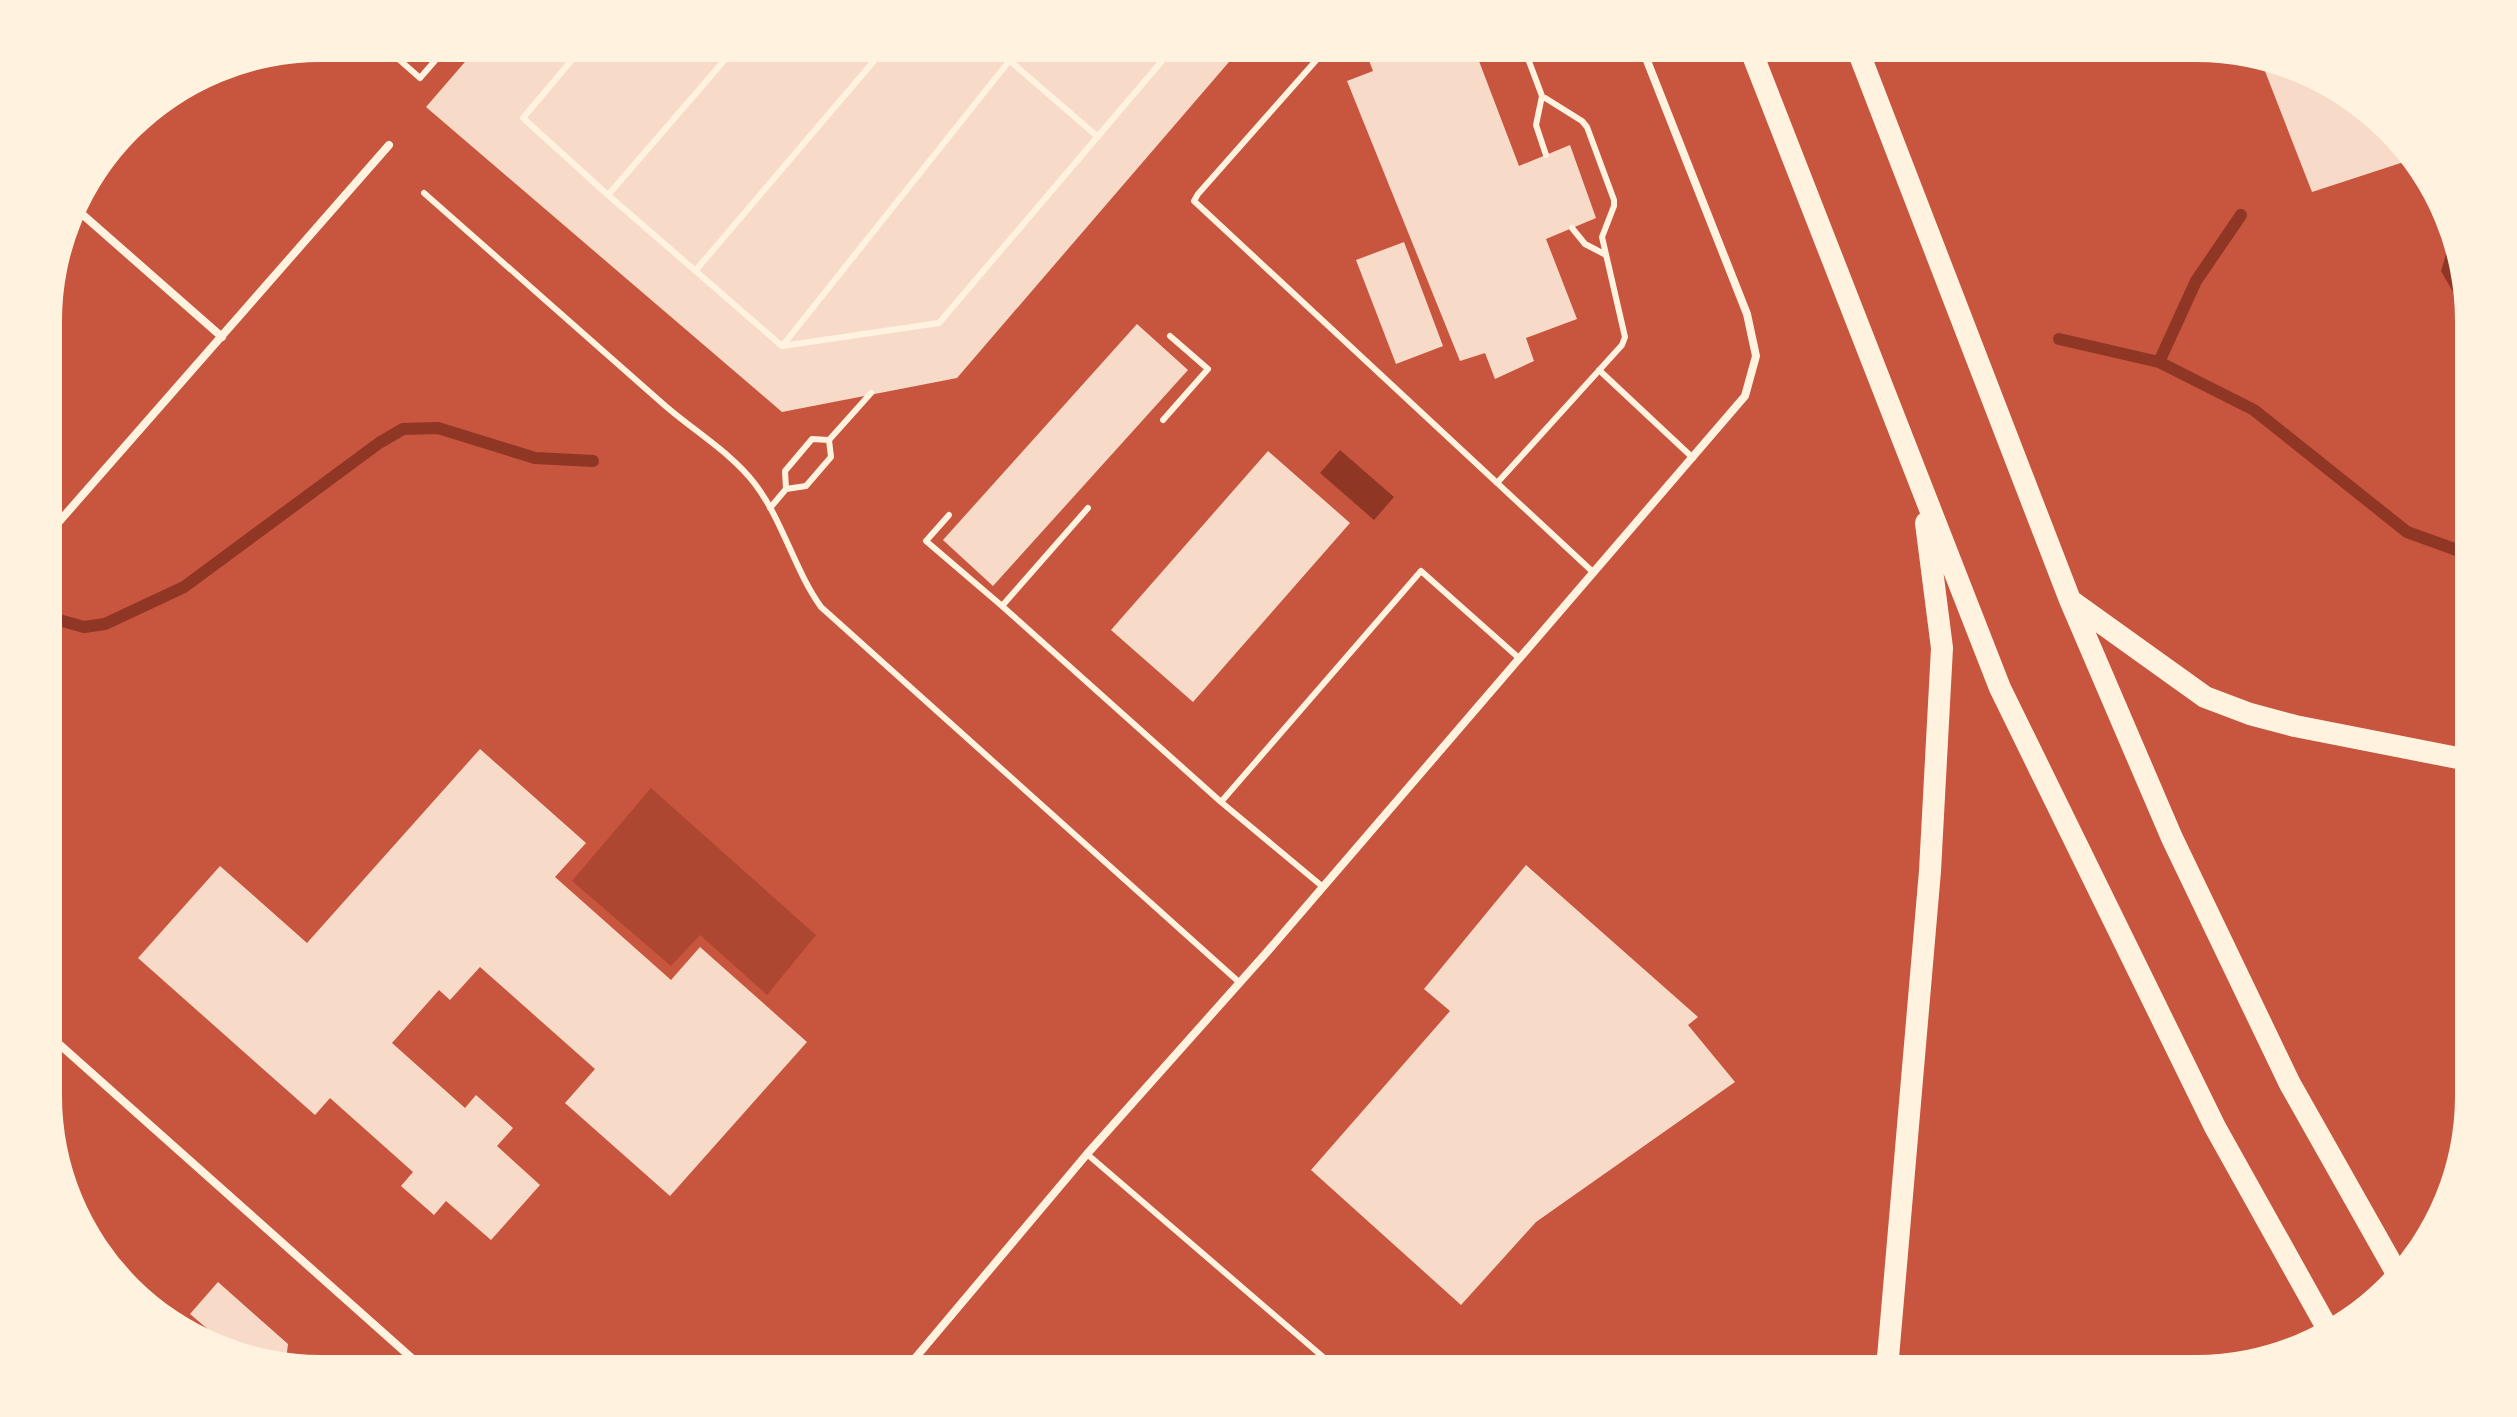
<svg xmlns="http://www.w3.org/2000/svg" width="2517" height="1417" font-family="Inter,sans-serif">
	<rect width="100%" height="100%" fill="#c8553d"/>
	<path fill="#ae4732" d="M651 788 816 935 767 995 700 935 671 966 572 881Z"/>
	<path fill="#8f3625" d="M2451 250 2468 300 2453 292 2441 271 2446 254Z
		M1340 450 1394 497 1374 520 1320 473Z"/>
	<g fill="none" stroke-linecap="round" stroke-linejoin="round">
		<path stroke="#8f3625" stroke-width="12" d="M2059 339 2159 362 2254 410 2407 532 2468 554
			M2159 362 2196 281 2241 215
			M50 614 59 620 84 627 105 624 184 587 379 443 403 429 438 428 535 458 593 461"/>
	</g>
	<path fill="#f7dbc8" d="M477 48H1241L957 378 782 412 426 107Z
		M1386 48H1421L1422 56 1442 48H1474L1519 166 1570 145 1596 218 1546 239 1577 319 1526 338 1534 361 1495 379 1485 353 1460 361 1347 81 1373 71 1367 55Z
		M2263 66 2332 84 2413 159 2312 192Z
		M1404 242 1443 346 1396 364 1356 260Z
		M1137 324 1188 370 993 586 943 540Z
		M1268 451 1350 523 1193 702 1111 630Z
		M480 749 586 843 555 877 671 980 700 947 807 1042 670 1196 565 1103 595 1069 480 967 450 1000 439 990 392 1043 465 1108 476 1095 513 1128 497 1146 540 1185 491 1240 446 1201 434 1215 401 1186 413 1172 330 1098 315 1115 138 958 220 866 307 943Z
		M1526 865 1698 1017 1688 1025 1735 1082 1536 1222 1461 1305 1311 1170 1450 1011 1424 989Z
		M218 1282 288 1344 286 1360 209 1339 210 1331 190 1314Z"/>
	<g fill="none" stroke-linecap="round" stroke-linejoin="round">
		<path stroke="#fff3e0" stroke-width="6" d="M386 48 420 78 446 48
			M582 48 523 118 608 195 782 346 939 323 1173 48
			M995 48 1098 137
			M1327 48 1198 194 1194 201 1594 573
			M1542 96 1536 125 1546 155
			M424 193C503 263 583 333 662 403 691 429 732 453 755 484 783 521 794 569 821 607L1240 983
			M608 195 735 48
			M1572 228 1585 244 1606 255
			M696 270 885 48
			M783 345 1010 60
			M1599 370 1693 458
			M1163 420 1208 369 1170 336
			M829 440 871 393
			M1497 483 1622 345 1625 337 1602 237 1614 206V200L1587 127 1582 121 1542 96 1524 48
			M770 508 786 489 806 486 831 457 829 440 812 439 785 471 786 489
			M1088 508 1002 606 1221 802
			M949 515 926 541 1002 606
			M1323 887 1221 802 1421 571 1520 659
			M1087 1154 1337 1369"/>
		<path stroke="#fff3e0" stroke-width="8" d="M74 207 222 337
			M50 532 389 145
			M50 1036 424 1369
			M906 1369 1087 1154 1267 952 1745 396 1756 356 1747 314 1642 48"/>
		<path stroke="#fff3e0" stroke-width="22" d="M1750 48 2000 688 2215 1127 2330 1333
			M1857 48 2070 600 2172 838 2290 1084 2395 1270
			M2071 601 2205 697 2250 714 2295 726 2468 760
			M1887 1369 1930 871 1942 648 1926 523"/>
	</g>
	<path d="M0 0H2517V1417H0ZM321 62H2196A259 259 0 0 1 2455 321V1096A259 259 0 0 1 2196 1355H321A259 259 0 0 1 62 1096V321A259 259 0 0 1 321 62Z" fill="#fff3e0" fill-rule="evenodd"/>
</svg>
